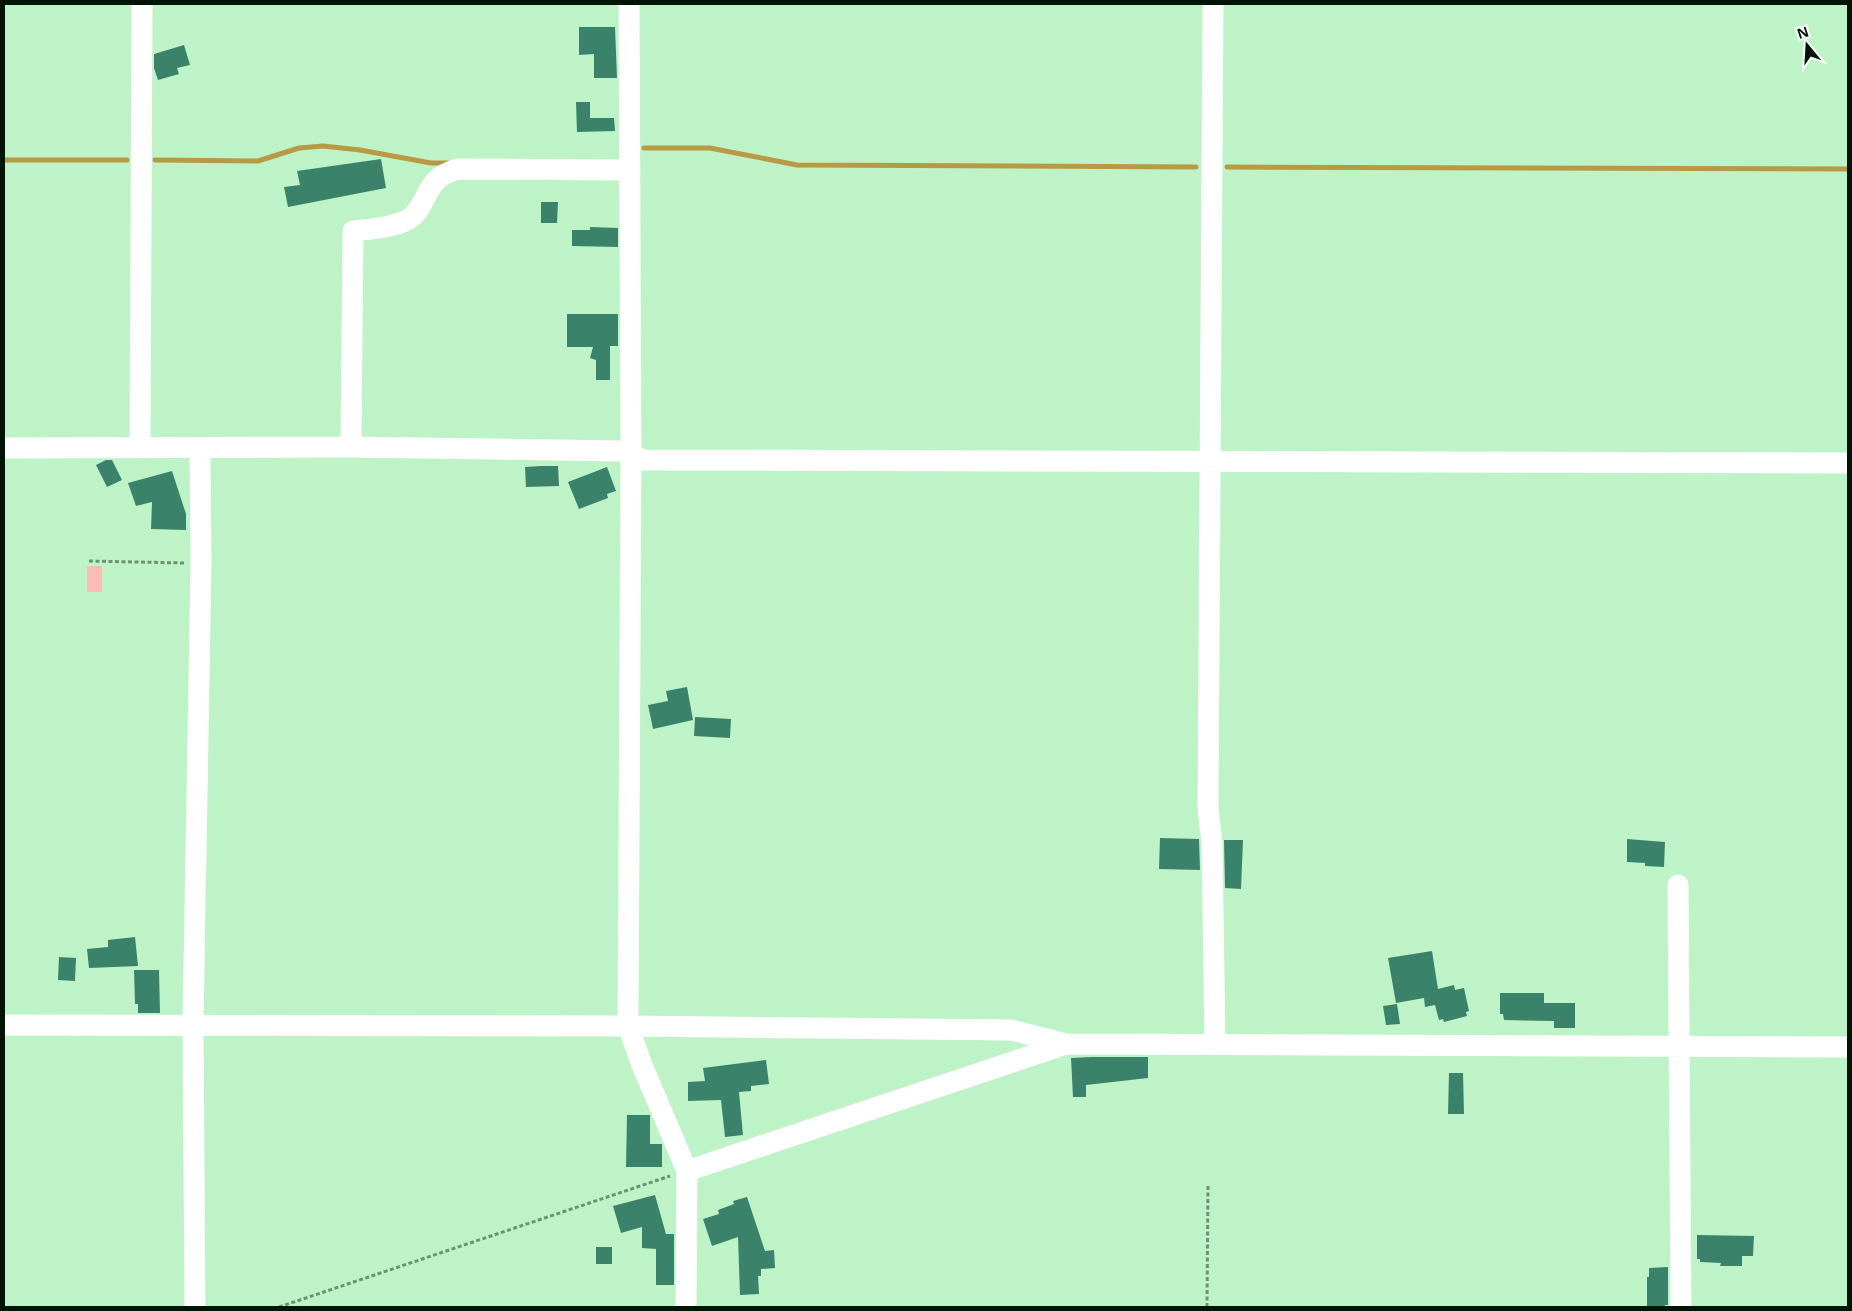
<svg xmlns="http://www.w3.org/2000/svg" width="1852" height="1311" font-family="'Noto Sans',sans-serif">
	<rect width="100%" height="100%" fill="#bef3c7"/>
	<path fill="#fabeb4" d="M87 566H102V592H87Z"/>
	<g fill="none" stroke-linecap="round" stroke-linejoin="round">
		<path stroke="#b89a45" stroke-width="5" d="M644 148H710L797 165 1196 167
			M4 160H127
			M155 160 258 161 299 148 323 146 360 150 431 163H448
			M1227 167 1848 169"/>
	</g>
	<path fill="#3b826b" d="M579 27H615L617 78H594V54L579 55Z
		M184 45 190 65 177 68 179 74 158 80 154 68V54Z
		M576 102H590V118H614L615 131 577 132Z
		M381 159 386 188 288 207 284 187 300 185 297 171Z
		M541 202H558L557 223H541Z
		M590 227 618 228V247L572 246V230H590Z
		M567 314H618V346H610V380H596V360L590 358 593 347H567Z
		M106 460H112L122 480 107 487 96 465Z
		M541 466H558L559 486 526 487 525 467Z
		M607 467 616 491 607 494 608 498 579 509 568 482Z
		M172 471 186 514V530L151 529 152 502 136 506 128 483Z
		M687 687 693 720 653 729 648 705 668 701 666 691Z
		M695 717 731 719 730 738 694 736Z
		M1160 838 1199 839 1200 870 1159 869Z
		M1627 839 1665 842 1664 867 1645 866V863L1627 862Z
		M1224 840H1243L1241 889 1225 888Z
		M135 937 138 966 89 968 87 949 108 947V940Z
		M1432 951 1438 989 1454 985 1455 990 1464 988 1469 1011 1466 1012 1467 1016 1444 1022 1443 1019 1439 1020 1435 1005 1425 1007 1424 998 1396 1003 1388 958Z
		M59 957 76 958 75 981 58 980Z
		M134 970H159L160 1013H138V1004H135Z
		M1500 993H1544V1003H1575V1028H1554V1021L1504 1020 1503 1014H1500Z
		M1397 1004 1400 1024 1386 1025 1383 1006Z
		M1092 1057H1148V1078L1086 1085V1097H1073L1071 1058Z
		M766 1060 769 1084 751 1086V1091L739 1092 743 1135 725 1137 721 1100 688 1101V1082L705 1081 703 1068Z
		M1449 1073H1463L1464 1114H1448Z
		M627 1115H650V1144H662V1167H626Z
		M655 1195 666 1234H674V1285H656V1249L642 1248V1227L621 1233 613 1206Z
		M747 1197 765 1251 774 1250 775 1268 761 1269V1276H758L759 1294 740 1295 738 1237 712 1246 703 1219 719 1214 718 1210 734 1204 733 1201Z
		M1697 1235 1754 1236 1753 1256H1742V1266H1720L1721 1263 1700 1262V1259H1697Z
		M596 1247H612V1264H596Z
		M1668 1267V1305H1665V1307H1647V1277H1649V1268Z"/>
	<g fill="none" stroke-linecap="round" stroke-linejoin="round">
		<path stroke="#6c9273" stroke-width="3" stroke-dasharray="4 2.5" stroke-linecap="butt" d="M89 561 184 563
			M279 1307 670 1176
			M1207 1307 1208 1184"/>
		<path stroke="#fff" stroke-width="21" d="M629 4 631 454 628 1026 642 1065 687 1171 686 1307
			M1213 4 1208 809 1212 842 1215 1045
			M140 447 142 4
			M351 447 353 231C370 229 391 228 407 220 422 212 424 195 434 183 440 175 449 172 458 169L630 170
			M4 448 351 447 621 451 644 460 1848 463
			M1678 885 1681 1307
			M4 1025 628 1026 1011 1030 1066 1044 1848 1047
			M687 1171 1066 1044
			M195 1307 193 1025 201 563 200 448"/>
	</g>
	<rect width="1852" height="1311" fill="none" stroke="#021406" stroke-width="10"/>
	<g transform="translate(1807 45) rotate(342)" stroke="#ffffff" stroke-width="4" paint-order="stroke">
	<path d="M0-4L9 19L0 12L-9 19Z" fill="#021406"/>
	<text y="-8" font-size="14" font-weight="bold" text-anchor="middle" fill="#021406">N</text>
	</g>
</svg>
